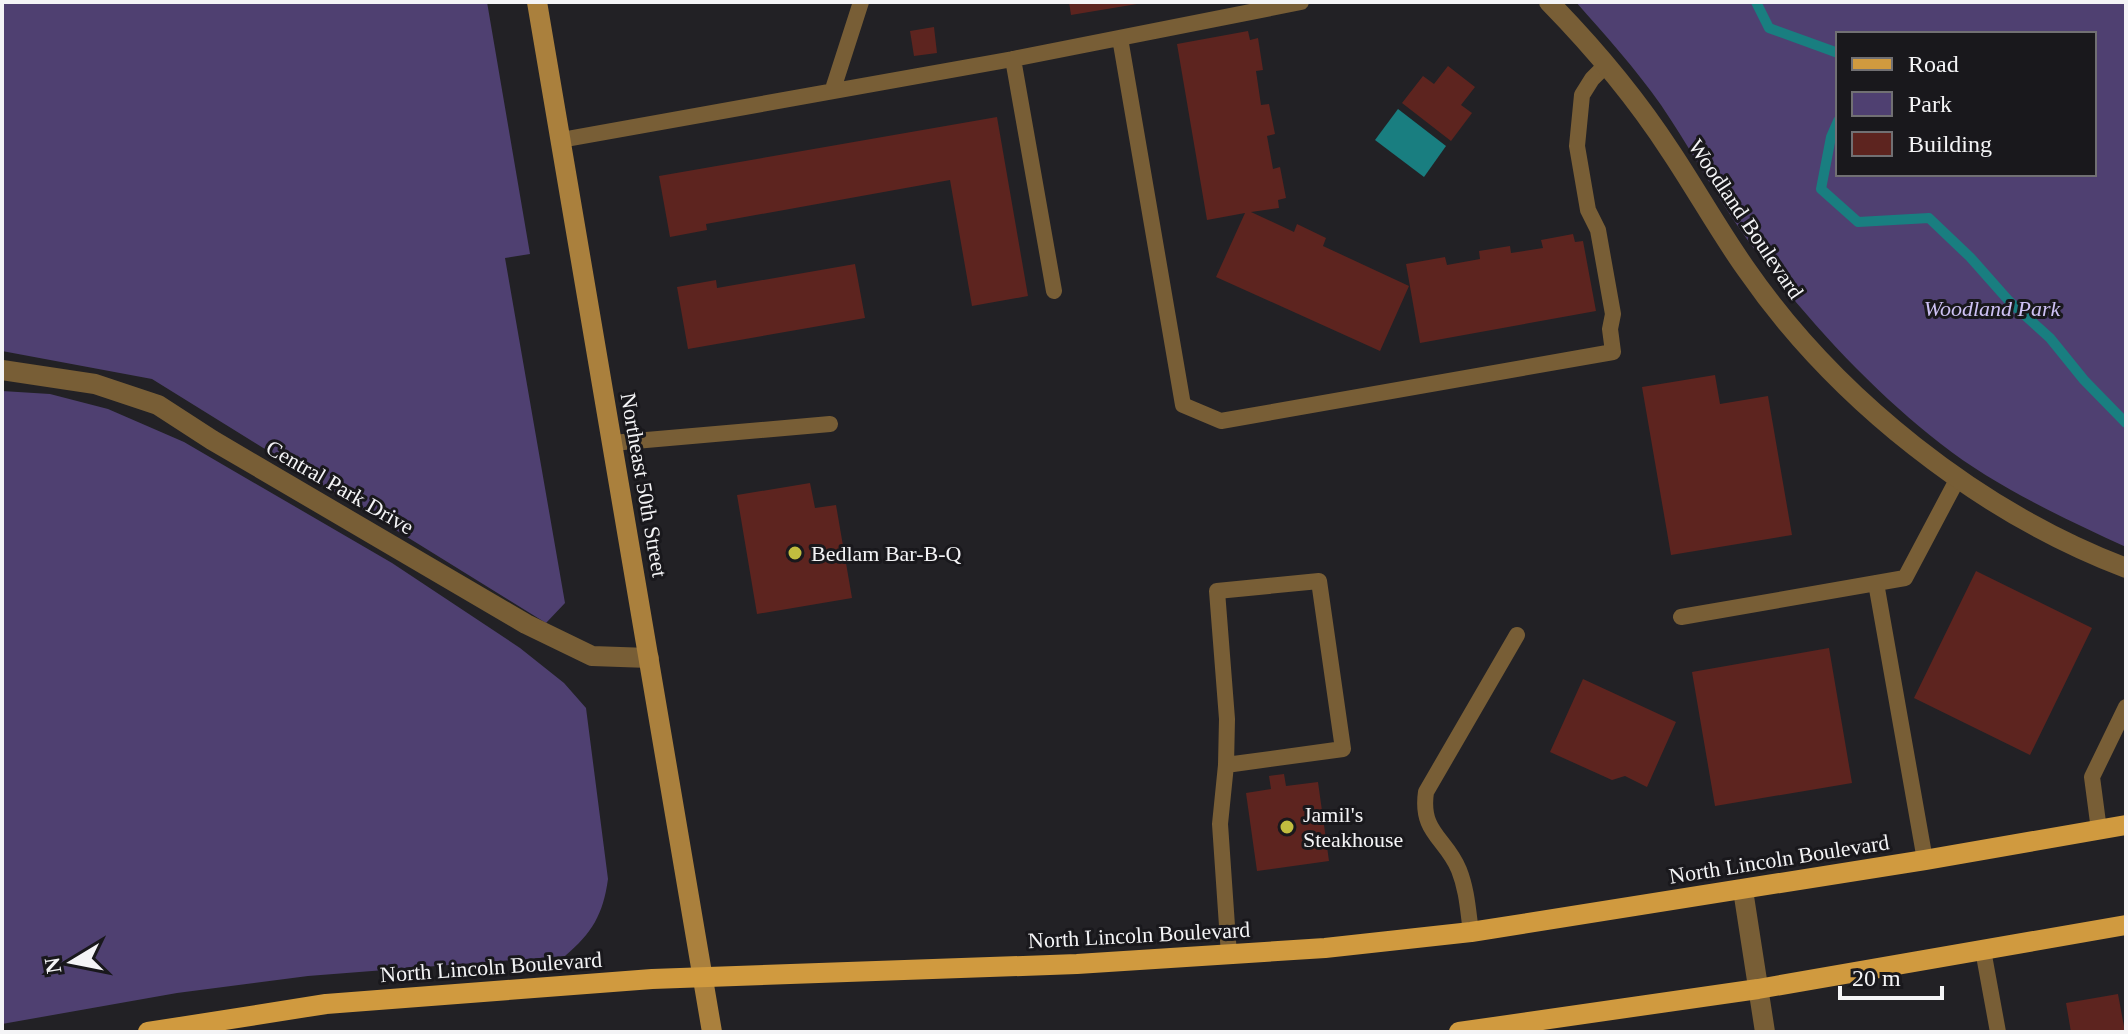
<svg xmlns="http://www.w3.org/2000/svg" width="2128" height="1034" font-family="Georgia,serif">
	<rect width="100%" height="100%" fill="#222125"/>
	<path fill="#4f4071" fill-rule="evenodd" d="M2 2H487L530 254 505 258 565 603 546 623 152 379 2 351Z
		M1576 2H2126V547C2063 518 1996 487 1941 444 1866 386 1789 301 1735 222 1709 184 1687 143 1661 105 1635 68 1605 35 1576 2ZM1838 34H2094V174H1838Z
		M2 391 50 394 108 409 184 442 392 563 520 648 564 683 586 708 608 879C603 915 592 933 565 956L308 976 177 993 2 1024Z"/>
	<path fill="#197e80" d="M1398 109 1446 146 1424 177 1375 140Z"/>
	<g fill="none" stroke-linecap="round" stroke-linejoin="round">
		<path stroke="#197e80" stroke-width="10" d="M1756 2 1769 28 1838 53
			M1838 121 1831 137 1821 189 1858 222 1929 218 1970 257 2009 301 2050 338 2084 380 2126 423"/>
	</g>
	<path fill="#5d241f" d="M1069 2H1137V4L1071 15Z
		M934 27 937 53 914 56 910 31Z
		M1248 31 1250 40 1258 38 1263 70 1256 71 1261 105 1269 104 1275 134 1267 136 1273 169 1280 167 1286 198 1278 200 1279 208 1251 212 1294 232 1297 224 1326 238 1323 246 1409 286 1380 351 1216 277 1245 213 1207 220 1177 44Z
		M1448 66 1475 87 1461 105 1472 113 1451 141 1402 103 1423 76 1434 84Z
		M997 117 1028 296 972 306 950 180 706 224 707 230 670 237 659 176Z
		M1573 234 1575 242 1583 241 1596 311 1420 343 1406 264 1445 257 1447 265 1480 259 1479 251 1510 246 1511 253 1543 248 1541 240Z
		M855 264 865 318 688 349 677 287 716 280 717 288Z
		M1715 375 1720 404 1768 396 1792 535 1671 555 1642 387Z
		M810 483 815 508 836 505 852 598 757 614 737 495Z
		M1976 571 2092 628 2030 755 1914 698Z
		M1829 648 1852 783 1715 806 1692 672Z
		M1583 679 1676 722 1647 787 1625 776 1612 780 1550 752Z
		M1284 774 1286 786 1318 782 1329 861 1257 871 1246 793 1271 789 1269 776Z
		M2118 994 2125 1032H2071L2066 1003Z"/>
	<g fill="none" stroke-linecap="round" stroke-linejoin="round">
		<path stroke="#785e36" stroke-width="16" d="M1120 38 1183 405 1221 421 1613 352 1610 329 1613 314 1598 230 1588 210 1577 146 1582 95 1592 79 1606 65
			M1013 59 1054 291
			M833 89 861 2
			M561 140 1013 59 1301 2
			M612 443 830 424
			M1876 583 1925 860
			M1681 617 1905 578 1958 478
			M1226 765 1343 749 1319 581 1217 591 1227 719 1226 765 1220 824 1229 955
			M2099 830 2092 777 2126 707
			M1471 932C1468 911 1467 890 1459 870 1446 838 1420 833 1426 792L1517 635
			M1983 950 1998 1032"/>
		<path stroke="#785e36" stroke-width="20" d="M1549 2C1594 48 1636 98 1671 152 1697 191 1719 231 1746 269 1836 399 1979 512 2126 568
			M2 370 95 384 158 405 212 440 526 624 592 656 649 658
			M1743 890 1765 1032"/>
		<path stroke="#aa803d" stroke-width="20" d="M537 2 712 1032"/>
		<path stroke="#d09a3f" stroke-width="20" d="M148 1032 326 1004 652 979 1077 964 1325 948 1471 932 1925 860 2126 825
			M1459 1032 1758 989 2126 925"/>
	</g>
	<g fill="#c2bd3f" stroke="#19181c" stroke-width="3">
		<circle cx="795" cy="553" r="8"/>
		<circle cx="1287" cy="827" r="8"/>
	</g>
	<g text-anchor="middle" dominant-baseline="central" stroke-width="6" stroke-linejoin="round" paint-order="stroke">
		<g font-size="22" fill="#f4f4f6" stroke="#19181c">
			<text transform="translate(1746 219) rotate(56)">Woodland Boulevard</text>
			<text transform="translate(644 485) rotate(80)">Northeast 50th Street</text>
			<text transform="translate(340 487) rotate(30)">Central Park Drive</text>
			<text transform="translate(1779 859) rotate(-9)">North Lincoln Boulevard</text>
			<text transform="translate(1139 935) rotate(-3)">North Lincoln Boulevard</text>
			<text transform="translate(491 967) rotate(-4)">North Lincoln Boulevard</text>
		</g>
		<g font-size="22" font-style="italic" fill="#cec2f4" stroke="#19181c">
			<text x="1992" y="308">Woodland Park</text>
		</g>
		<g font-size="22" fill="#f4f4f6" stroke="#19181c" text-anchor="start">
			<text x="811" y="553">Bedlam Bar-B-Q</text>
			<text x="1303" y="814">Jamil's<tspan x="1303" dy="25">Steakhouse</tspan></text>
		</g>
	</g>
	<rect width="2128" height="1034" fill="none" stroke="#f4f4f6" stroke-width="8"/>
	<rect x="1836" y="32" width="260" height="144" fill="#19181c" stroke="#717073" stroke-width="2"/>
	<rect x="1852" y="58" width="40" height="12" fill="#d09a3f" stroke="#717073" stroke-width="2"/>
	<text x="1908" y="72" font-size="24" fill="#f4f4f6">Road</text>
	<rect x="1852" y="92" width="40" height="24" fill="#4f4071" stroke="#717073" stroke-width="2"/>
	<text x="1908" y="112" font-size="24" fill="#f4f4f6">Park</text>
	<rect x="1852" y="132" width="40" height="24" fill="#5d241f" stroke="#717073" stroke-width="2"/>
	<text x="1908" y="152" font-size="24" fill="#f4f4f6">Building</text>
	<g transform="translate(72 962) rotate(260)" stroke="#19181c" stroke-width="6" paint-order="stroke">
	<path d="M0-6L14 30L0 20L-14 30Z" fill="#f4f4f6"/>
	<text y="-12" font-size="22" font-weight="bold" text-anchor="middle" fill="#f4f4f6">N</text>
	</g>
	<path d="M1840 986v12h102v-12" fill="none" stroke="#f4f4f6" stroke-width="4"/>
	<text x="1852" y="986" font-size="24" fill="#f4f4f6" stroke="#19181c" stroke-width="6" paint-order="stroke">20 m</text>
</svg>
